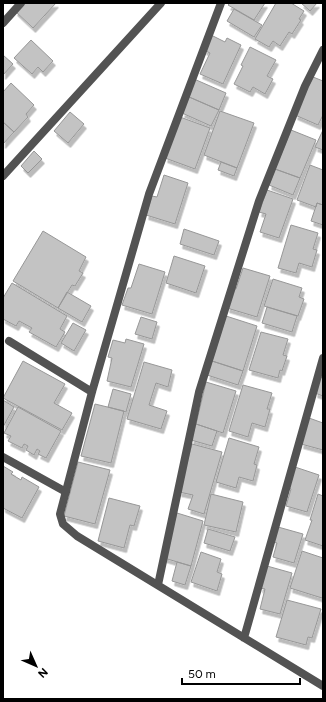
<svg xmlns="http://www.w3.org/2000/svg" width="326" height="702" font-family="Figtree,sans-serif">
	<defs>
		<filter id="shadow"><feDropShadow dx="2.5" dy="4.5" stdDeviation="0" flood-color="#0004"/></filter>
	</defs>
	<rect width="100%" height="100%" fill="#fff"/>
	<path fill="#c3c3c3" stroke="#979797" filter="url(#shadow)" d="M22 3H56L33 28 15 11Z
		M230 3H265L254 20 228 5Z
		M276 3H291L304 11 299 19 301 20 292 34 289 32 280 46 273 41 269 47 255 39Z
		M301 3H317L310 11Z
		M234 9 262 25 254 37 227 21Z
		M211 35 225 42 227 38 241 45 223 84 200 74 210 53 204 50Z
		M31 40 53 61 43 72 38 67 32 74 14 58Z
		M250 47 276 60 267 76 273 79 265 94 253 87 250 92 234 84 243 66 241 65Z
		M3 55 13 64 3 75Z
		M313 77 323 81V115L318 125 295 115Z
		M194 79 226 93 219 110 187 96Z
		M11 83 34 105 26 114 28 117 14 132 3 122V92Z
		M189 97 219 110 211 126 182 113Z
		M220 111 254 123 237 168 204 155Z
		M70 112 84 124 68 143 54 131Z
		M180 117 210 128 195 169 165 158Z
		M3 122 14 132 3 144Z
		M291 130 316 140 300 178 275 169Z
		M323 130V150L315 147Z
		M34 151 42 159 28 173 21 166Z
		M221 162 237 168 234 176 218 170Z
		M310 165 323 170V205L317 203 316 207 297 200Z
		M275 169 300 178 293 195 269 185Z
		M164 175 188 183 175 224 146 215 152 196 157 197Z
		M267 190 293 199 279 238 260 232 266 214 259 212Z
		M317 203 323 205V225L311 221Z
		M291 225 318 233 313 249 317 250 312 267 299 263 296 273 278 268Z
		M184 229 219 241 214 255 180 244Z
		M43 231 86 257 79 271 83 273 75 286 72 285 58 308 13 281Z
		M174 256 205 266 196 293 166 283Z
		M139 264 165 272 152 314 122 305 128 288H131Z
		M243 268 270 276 257 317 227 308 233 288 236 289Z
		M273 279 302 288 299 297 304 299 298 316 264 306Z
		M12 283 67 316 60 329 65 332 56 347 29 332 32 328 19 321 16 326 3 319V298Z
		M67 292 91 306 82 322 58 308Z
		M267 307 297 316 292 332 262 323Z
		M226 316 257 326 243 371 212 361Z
		M141 317 157 322 152 339 135 334Z
		M73 323 86 330 74 351 61 343Z
		M261 332 288 339 283 355 287 356 282 371 280 370 278 378 249 370Z
		M126 339 144 344 131 387 107 381 112 358 108 357 113 340 125 343Z
		M23 361 65 384 54 403 72 413 62 430 3 398Z
		M212 361 243 371 238 385 207 375Z
		M144 362 172 370 168 387 156 383 149 405 167 411 161 429 127 419Z
		M320 377 323 378V396L315 393Z
		M206 382 236 391 223 433 196 424Z
		M243 385 272 393 267 409H270L265 427 252 423 248 437 229 431Z
		M113 389 131 394 126 412 108 407Z
		M3 400 14 407 3 427Z
		M95 404 124 411 111 463 81 456Z
		M18 407 61 431 46 458 38 454 40 451 37 449 34 455 26 450 28 446 24 444 22 448 8 441 11 436 4 433Z
		M309 418 323 423V450L301 444Z
		M196 424 217 431 212 446 191 440Z
		M229 438 259 447 254 464 257 465 253 481 239 477 236 488 216 482Z
		M192 444 222 452 204 514 188 509 193 495 179 492Z
		M78 462 110 470 95 524 64 516Z
		M3 466 13 472 11 474 21 480 22 477 39 487 22 518 3 508Z
		M295 467 319 475 307 512 286 506 291 489 289 488Z
		M211 494 243 502 236 532 204 525Z
		M318 494 323 496V546L305 540 312 520H310Z
		M109 498 140 506 134 526 130 525 124 548 98 541Z
		M177 513 203 521 191 566 164 558Z
		M278 527 303 534 294 563 273 557 277 543 273 542Z
		M208 529 235 537 230 551 204 543Z
		M302 551 323 558V595L322 598 290 588Z
		M201 552 221 559 217 572 222 574 217 591 191 582Z
		M177 562 191 566 185 585 172 581Z
		M267 566 292 573 280 614 260 609 265 589 260 588Z
		M287 600 321 609 312 638 308 637 306 645 276 637Z"/>
	<g fill="none" stroke-linecap="round" stroke-linejoin="round">
		<path stroke="#535353" stroke-width="8" d="M221 3 149 194 92 392 60 514 63 524 77 536 323 686
			M3 23 21 3
			M3 176 161 3
			M9 341 92 392
			M3 457 66 492
			M158 585 199 392 259 201 305 86 323 50
			M244 638 323 358"/>
	</g>
	<rect width="326" height="702" fill="none" stroke="#000000" stroke-width="8"/>
	<g transform="translate(36 666) rotate(135)" stroke="#ffffff" stroke-width="3" paint-order="stroke">
	<path d="M0-3L7 15L0 10L-7 15Z" fill="#000000"/>
	<text y="-6" font-size="11" font-weight="bold" text-anchor="middle" fill="#000000">N</text>
	</g>
	<path d="M182 678v6h118v-6" fill="none" stroke="#000000" stroke-width="2"/>
	<text x="188" y="678" font-size="12" fill="#000000" stroke="#ffffff" stroke-width="3" paint-order="stroke">50 m</text>
</svg>
